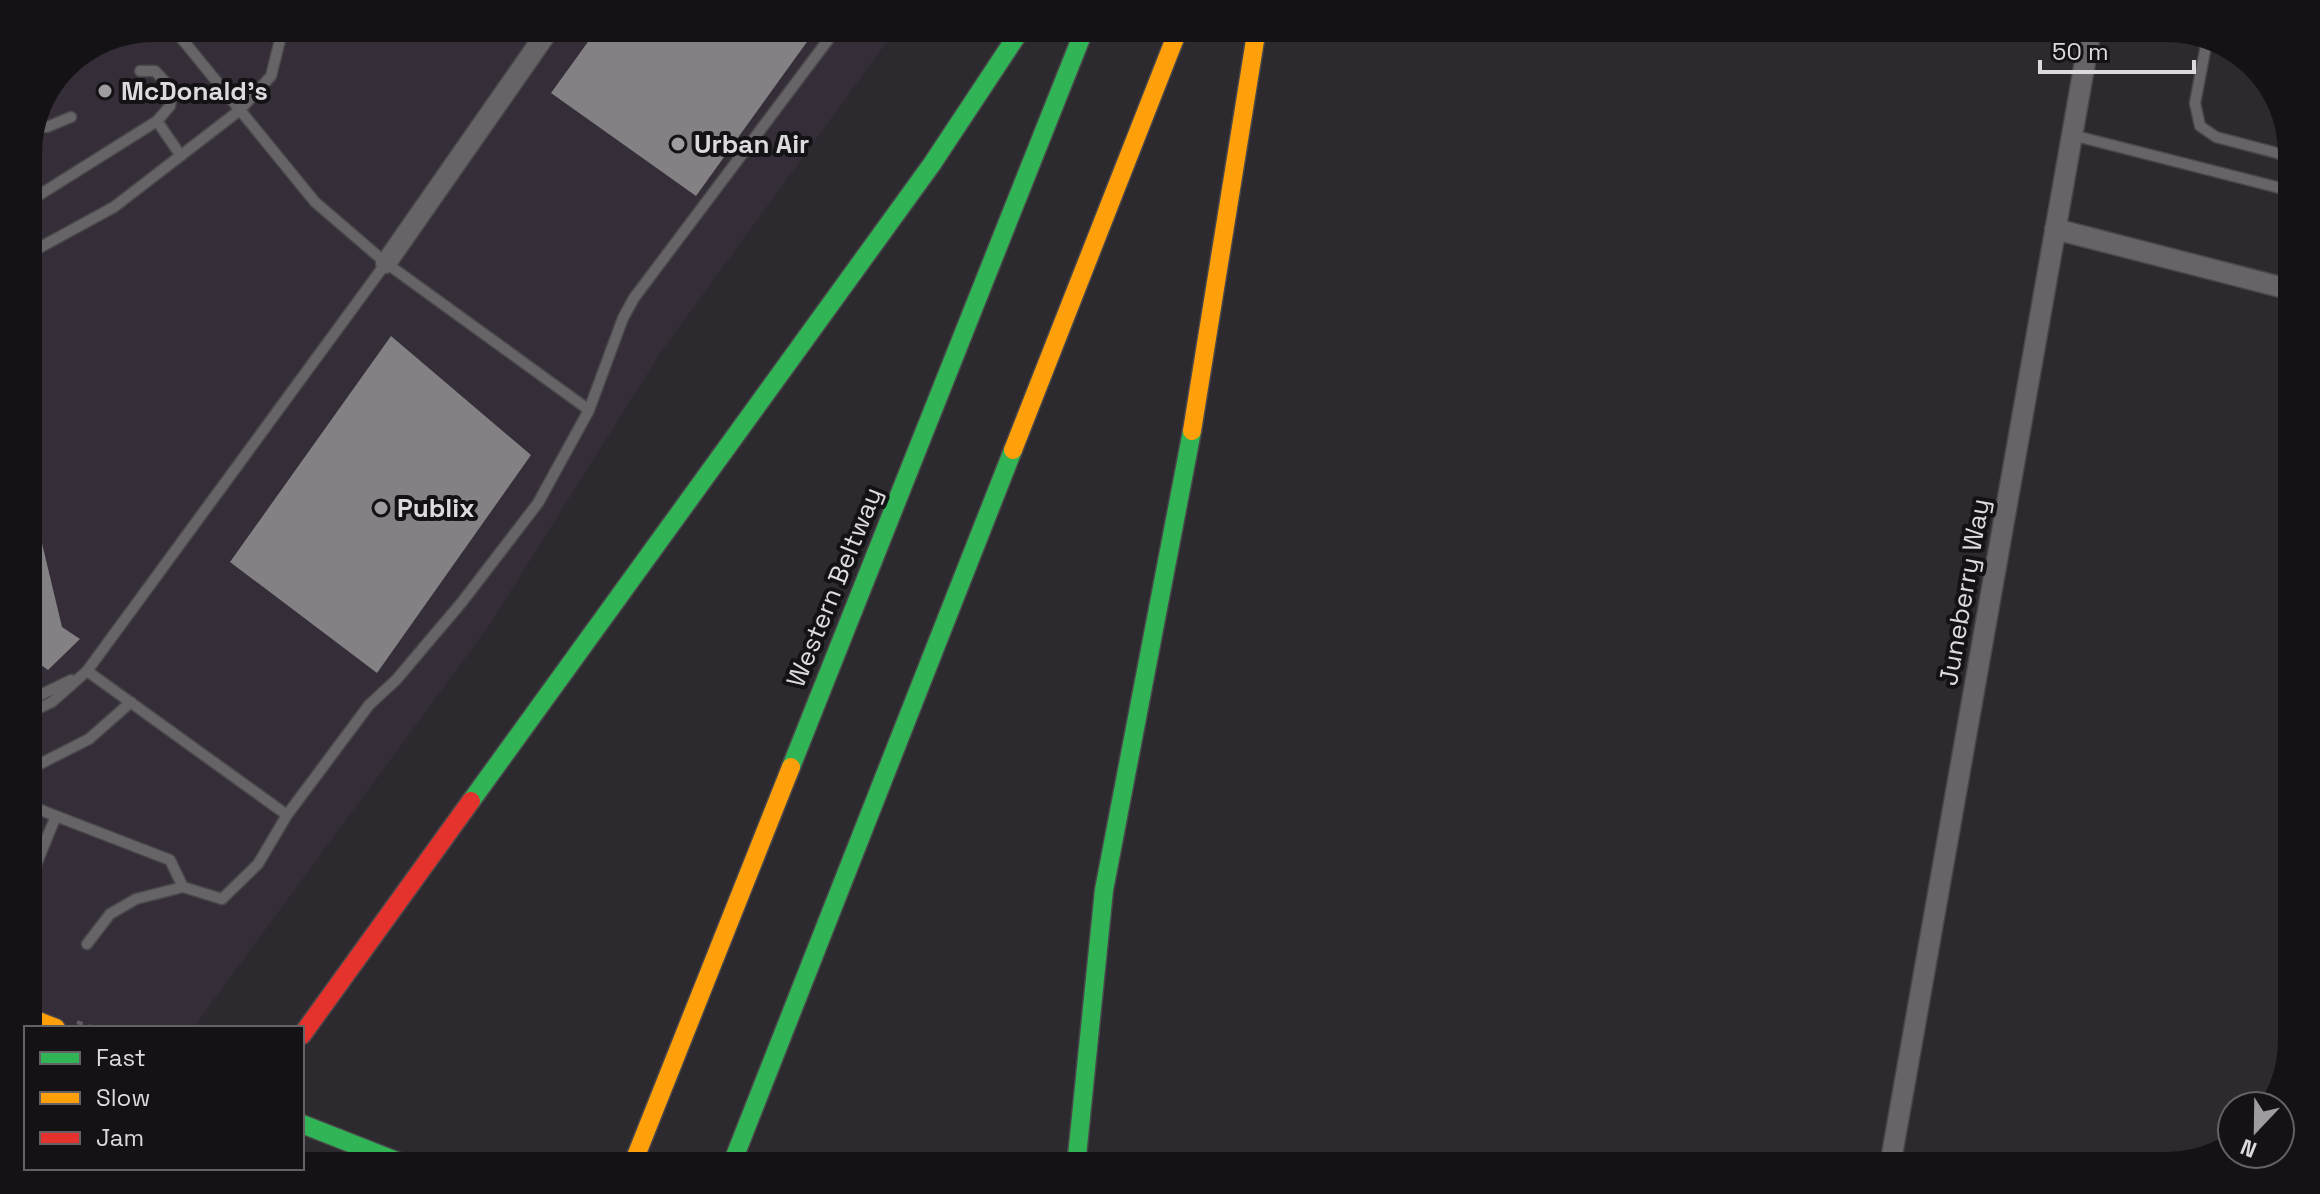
<svg xmlns="http://www.w3.org/2000/svg" width="2320" height="1194" font-family="'Space Grotesk',sans-serif">
	<rect width="100%" height="100%" fill="#2c2a2e"/>
	<path fill="#352e38" d="M153 28H897L661 352 488 627 193 1028H28V145L65 64Z"/>
	<path fill="#838184" d="M598 28H817L696 196 551 93Z
		M391 336 531 455 377 673 230 562Z
		M35 514 62 627 80 639 48 670 28 656V515Z"/>
	<g fill="none" stroke-linecap="round" stroke-linejoin="round">
		<defs>
			<path id="lane" d="M173 28 315 202 386 263 589 410
				M2130 28 2176 33 2227 45
				M2207 40 2195 103 2200 126 2216 137 2292 157
				M140 71H155L172 89 170 106 157 121
				M37 125 47 127 71 117
				M2072 135 2292 191
				M28 202 157 121 181 156
				M28 254 114 207 240 110 271 76 283 28
				M386 263 87 671 287 815 369 705 396 680 462 602 538 503 589 410 623 318 634 298 837 28
				M28 701 71 680
				M28 713 52 702 87 671
				M28 770 89 739 131 702
				M28 805 56 816 28 884
				M56 816 170 860 183 887
				M87 944 110 914 136 899 183 887 222 899 258 864 287 815"/>
			<path id="street" d="M2055 229 2292 290
				M386 263 550 28
				M1890 1166 2091 28"/>
			<path id="fast" d="M791 767 1085 28
				M471 801 932 164 1022 28
				M302 1124 409 1166
				M731 1166 1013 450
				M1076 1166 1104 890 1192 431"/>
			<path id="slow" d="M1192 431 1257 28
				M1013 450 1179 28
				M28 1017 56 1028
				M632 1166 791 767"/>
			<path id="jam" d="M302 1035 471 801"/>
		</defs>
		<use href="#lane" stroke="#49474a" stroke-width="13"/>
		<use href="#street" stroke="#49474a" stroke-width="23"/>
		<use href="#fast" stroke="#49474a" stroke-width="21"/>
		<use href="#slow" stroke="#49474a" stroke-width="21"/>
		<use href="#jam" stroke="#49474a" stroke-width="21"/>
		<path stroke="#626063" stroke-width="4" stroke-dasharray="6 6" stroke-linecap="butt" d="M77 1022 93 1028"/>
		<use href="#lane" stroke="#666467" stroke-width="10"/>
		<use href="#street" stroke="#666467" stroke-width="20"/>
		<use href="#fast" stroke="#30b455" stroke-width="18"/>
		<use href="#slow" stroke="#ff9f0a" stroke-width="18"/>
		<use href="#jam" stroke="#e5322d" stroke-width="18"/>
	</g>
	<g fill="#9e9ca0" stroke="#141215" stroke-width="3">
		<circle cx="105" cy="91" r="8"/>
		<circle cx="678" cy="144" r="8"/>
		<circle cx="381" cy="508" r="8"/>
	</g>
	<g text-anchor="middle" dominant-baseline="central" stroke-width="8" stroke-linejoin="round" paint-order="stroke">
		<g font-size="26" font-weight="bold" fill="#dcdade" stroke="#141215" text-anchor="start">
			<text x="121" y="91">McDonald's</text>
			<text x="694" y="144">Urban Air</text>
			<text x="397" y="508">Publix</text>
		</g>
		<g font-size="26" fill="#dcdade" stroke="#141215">
			<text transform="translate(834 587) rotate(-68)">Western Beltway</text>
			<text transform="translate(1964 592) rotate(-80)">Juneberry Way</text>
		</g>
	</g>
	<path d="M0 0H2320V1194H0ZM153 42H2167A111 111 0 0 1 2278 153V1041A111 111 0 0 1 2167 1152H153A111 111 0 0 1 42 1041V153A111 111 0 0 1 153 42Z" fill="#141215" fill-rule="evenodd"/>
	<rect x="24" y="1026" width="280" height="144" fill="#141215" stroke="#646265" stroke-width="2"/>
	<rect x="40" y="1052" width="40" height="12" fill="#30b455" stroke="#646265" stroke-width="2"/>
	<text x="96" y="1066" font-size="24" fill="#dcdade">Fast</text>
	<rect x="40" y="1092" width="40" height="12" fill="#ff9f0a" stroke="#646265" stroke-width="2"/>
	<text x="96" y="1106" font-size="24" fill="#dcdade">Slow</text>
	<rect x="40" y="1132" width="40" height="12" fill="#e5322d" stroke="#646265" stroke-width="2"/>
	<text x="96" y="1146" font-size="24" fill="#dcdade">Jam</text>
	<g transform="translate(2256 1130) rotate(202)"><circle r="38" fill="#141215" stroke="#646265" stroke-width="2"/>
	<path d="M0-6L14 30L0 20L-14 30Z" fill="#9e9ca0"/>
	<text y="-12" font-size="22" font-weight="bold" text-anchor="middle" fill="#dcdade">N</text>
	</g>
	<path d="M2040 60v12h154v-12" fill="none" stroke="#dcdade" stroke-width="4"/>
	<text x="2052" y="60" font-size="24" fill="#dcdade" stroke="#141215" stroke-width="6" paint-order="stroke">50 m</text>
</svg>
